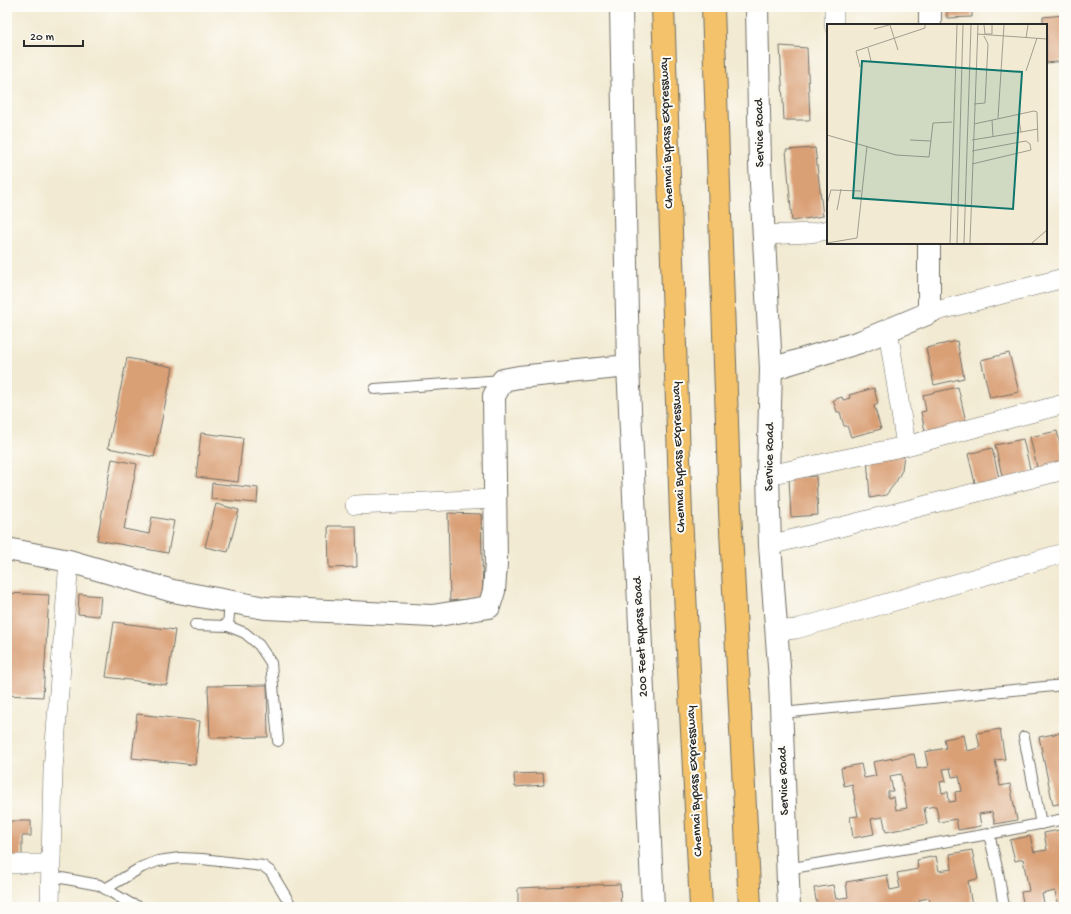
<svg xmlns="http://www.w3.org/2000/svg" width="1071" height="914" font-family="'Gochi Hand',sans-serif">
	<rect width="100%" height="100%" fill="#fdfcf7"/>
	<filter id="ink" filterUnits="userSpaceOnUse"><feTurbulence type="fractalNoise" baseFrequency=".025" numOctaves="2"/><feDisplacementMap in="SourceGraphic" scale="8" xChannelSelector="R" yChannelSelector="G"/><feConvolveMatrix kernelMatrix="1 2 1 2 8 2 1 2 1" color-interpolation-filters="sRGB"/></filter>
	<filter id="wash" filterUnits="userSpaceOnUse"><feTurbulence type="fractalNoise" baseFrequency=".012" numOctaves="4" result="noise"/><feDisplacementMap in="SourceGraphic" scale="16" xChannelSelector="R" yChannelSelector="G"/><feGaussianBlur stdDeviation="0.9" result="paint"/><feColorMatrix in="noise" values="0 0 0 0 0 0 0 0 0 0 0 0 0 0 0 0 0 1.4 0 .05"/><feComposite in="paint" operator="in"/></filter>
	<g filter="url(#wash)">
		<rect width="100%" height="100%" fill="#f2ead2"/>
		<g id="blocks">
			<path fill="#d99f75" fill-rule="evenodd" d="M947 7H972V17L947 18Z
				M1064 15V61L1046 63V25H1043V17Z
				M780 46 807 48 810 120H784Z
				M815 148 823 216 792 221 786 150Z
				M957 341 964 378 934 385 926 348Z
				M1009 353 1019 392 990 398 981 360Z
				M127 358 173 367 154 457 108 448Z
				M958 387 967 426 926 436 921 412 926 411 923 395Z
				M874 388 878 404 874 406 881 429 851 437 847 426H844L840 412H837L833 400 842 397 843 400 850 398 849 395Z
				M1057 431 1064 460V466L1038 472 1030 437Z
				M201 433 243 438 238 482 196 477Z
				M1023 439 1031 473 1003 480 995 445Z
				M992 448 1000 482 976 487 968 454Z
				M904 454 902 470 896 482 886 495 870 498 867 457Z
				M112 459 137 464 124 529 149 534 152 517 174 521 168 553 97 540Z
				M816 476 818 515 791 517 789 478Z
				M212 483 258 488 257 503 211 499Z
				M216 504 239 510 228 552 205 547Z
				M448 513 481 514 483 597 450 601Z
				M328 526H356L357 567 329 568Z
				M7 593 49 595 43 697 7 695Z
				M79 594 101 596 99 616 78 614Z
				M114 622 175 630 167 685 106 677Z
				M267 685 268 737 210 738 208 686Z
				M137 714 200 721 195 765 132 758Z
				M1000 729 1005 759 995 760 1000 786 1010 784 1017 820 995 824 992 812 979 814 981 826 958 830 956 819 939 822 936 806 924 808 927 824 886 832 883 817 871 819 874 834 853 838 850 817 858 816 852 784 844 786 841 768 861 764 864 778 876 776 873 762 914 754 917 769 928 767 925 752 946 748 944 739 964 735 967 751 980 748 977 733ZM950 768 952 777 959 776 962 791 955 792 956 801 949 802 948 792 942 793 940 782 946 781 943 769ZM901 774 907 808 896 810 894 797 888 798V791H893L890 776Z
				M1064 732V803L1053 805 1039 737Z
				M543 773 544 785 515 787 514 774Z
				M7 821H31V836H22V860H7Z
				M1064 829V906L1058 907 1055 891 1042 894 1045 907H1024L1021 892 1029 891 1023 859 1015 861 1010 840 1030 836 1034 852 1047 850 1044 833Z
				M972 850 978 879 968 881 972 907H936L935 905 931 906 929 898 919 900 921 907H879V906L871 907H825V905L817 906 814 888 833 885 836 899 848 897 846 882 887 875 890 890 900 888 897 873 918 869 917 860 936 856 939 871 952 869 950 854Z
				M620 884 621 907H518V888Z"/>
		</g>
	</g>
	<g filter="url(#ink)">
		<use href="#blocks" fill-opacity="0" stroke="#716e65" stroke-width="1"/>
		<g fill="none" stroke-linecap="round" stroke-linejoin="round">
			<defs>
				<path id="service" d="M375 389 503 380
					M195 625 228 626 245 633 259 645 271 663 278 741
					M228 626 230 602
					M782 713 1064 685
					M1024 737 1041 824
					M989 834 1064 819
					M787 869 989 834 998 872 1004 907
					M51 876 99 885 131 904 140 907
					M105 889 142 867 158 861 180 858 202 859 263 866 271 872 292 907"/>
				<path id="minor" d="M834 7V25
					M764 235 811 233 828 230
					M929 313 1064 278
					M888 330 906 446
					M768 475 906 446 1064 404
					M355 505 495 499
					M770 545 1064 470
					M776 631 796 629 1064 553
					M7 864H51
					M50 907 53 770 69 561"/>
				<path id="tertiary" d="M621 7 628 366 653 907
					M757 7 760 165 771 369 768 475 770 545 780 680 789 907
					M930 25V7
					M771 369 860 342 929 313V243
					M7 549 69 561 173 591 265 608 432 616 489 607 494 591 496 564 494 396 503 380 519 377 628 366"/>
				<path id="trunk" d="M663 7 681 515 701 907
					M713 7 730 511 750 907"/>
			</defs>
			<use href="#service" stroke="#716e65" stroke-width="12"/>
			<use href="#minor" stroke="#716e65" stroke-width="20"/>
			<use href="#tertiary" stroke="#716e65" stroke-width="24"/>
			<use href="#trunk" stroke="#716e65" stroke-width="24"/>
			<use href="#service" stroke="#fff" stroke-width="10"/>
			<use href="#minor" stroke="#fff" stroke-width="19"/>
			<use href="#tertiary" stroke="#fff" stroke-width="22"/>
			<use href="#trunk" stroke="#f3c26a" stroke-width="22"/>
		</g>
	</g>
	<g text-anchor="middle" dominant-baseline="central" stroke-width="4" stroke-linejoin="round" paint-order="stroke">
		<g font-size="13" fill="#2b2b2b" stroke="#fdfcf7">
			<text transform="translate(667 133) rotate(-92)">Chennai Bypass Expressway</text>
			<text transform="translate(760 133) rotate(-91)">Service Road</text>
			<text transform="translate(679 457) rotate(-92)">Chennai Bypass Expressway</text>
			<text transform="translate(770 457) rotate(-89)">Service Road</text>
			<text transform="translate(641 637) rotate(-93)">200 Feet Bypass Road</text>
			<text transform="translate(695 781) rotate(-93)">Chennai Bypass Expressway</text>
			<text transform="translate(784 781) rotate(-92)">Service Road</text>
		</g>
	</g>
	<g transform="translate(827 24)">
		<rect width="220" height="220" fill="#f2ead2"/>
		<path fill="none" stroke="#a29e8f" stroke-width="1" d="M63 1 71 26M157 1 158 10H165V1M47 5 62 1M150 10 220 15M199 14 201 1M41 24 44 37M33 43 29 27 98 4V1M199 47 210 14M147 80 158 79 161 20 157 12M171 94 177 1M165 96 166 113M147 100 207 87 210 88 211 118M194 108 211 105M0 111 69 131 102 133 106 99 125 98M83 116 104 117M145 116 194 108 191 90M145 127 199 117 203 120 204 126 145 140M0 180 4 166 34 167M10 186 14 165M0 219 30 214 40 122M123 219 130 1M130 219 136 1M137 219 144 1M143 219 151 1M205 219 220 206"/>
		<path fill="#0f766e" fill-opacity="0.15" stroke="#0f766e" stroke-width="2" d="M35 37 195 48 186 185 26 174Z"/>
		<rect width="220" height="220" fill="none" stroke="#2b2b2b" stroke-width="2"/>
	</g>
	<rect width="1071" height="914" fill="none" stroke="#fdfcf7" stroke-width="24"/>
	<path d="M24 40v6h59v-6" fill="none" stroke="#2b2b2b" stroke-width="2"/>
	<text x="30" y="40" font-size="12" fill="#2b2b2b" stroke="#fdfcf7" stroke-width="3" paint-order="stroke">20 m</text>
</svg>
